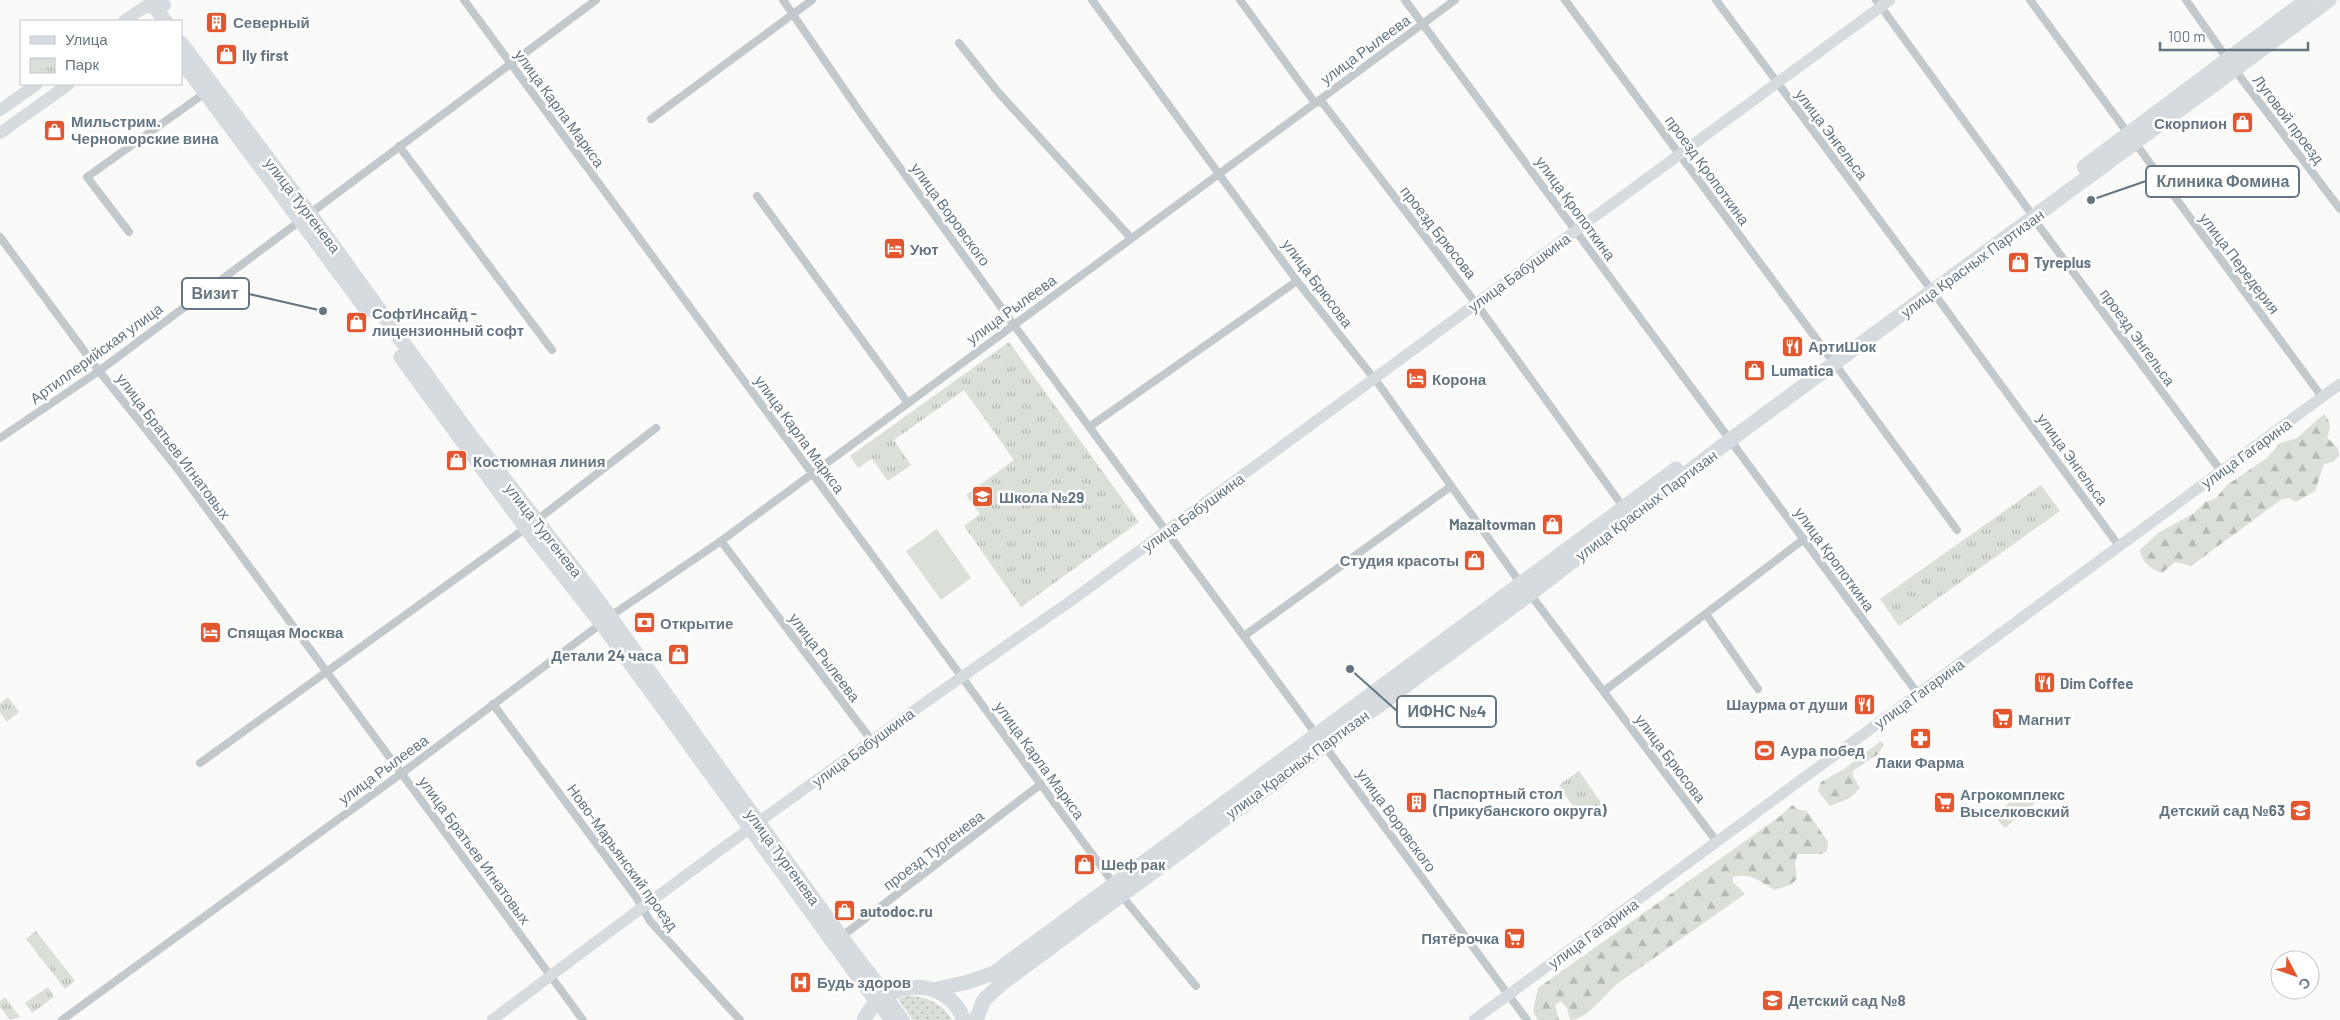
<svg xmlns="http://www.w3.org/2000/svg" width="2340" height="1020" font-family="Barlow,sans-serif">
	<defs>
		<pattern id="grass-dots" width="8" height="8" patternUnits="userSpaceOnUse" patternTransform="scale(1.25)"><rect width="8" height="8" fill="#dadfd7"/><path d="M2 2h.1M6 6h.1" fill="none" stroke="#b4b9b4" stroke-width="1.8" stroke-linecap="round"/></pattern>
		<pattern id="forest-firs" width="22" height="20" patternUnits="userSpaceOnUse" patternTransform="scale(1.25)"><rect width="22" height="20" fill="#dadfd7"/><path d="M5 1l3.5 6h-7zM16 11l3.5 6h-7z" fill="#b4b9b4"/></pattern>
		<pattern id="park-tufts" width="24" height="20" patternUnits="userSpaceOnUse" patternTransform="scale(1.25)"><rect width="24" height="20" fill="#dadfd7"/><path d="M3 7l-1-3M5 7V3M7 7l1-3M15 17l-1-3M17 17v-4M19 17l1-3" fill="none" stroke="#b4b9b4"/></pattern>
	</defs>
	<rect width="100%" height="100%" fill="#fafaf8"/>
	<path fill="url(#grass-dots)" d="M908 996C927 996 942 1003 952 1020H913L898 999Z"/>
	<path fill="url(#forest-firs)" d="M2324 414C2331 423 2331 426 2327 437L2338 449 2339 456 2333 462 2324 464 2315 491 2296 502 2289 498 2282 499 2191 566 2175 562 2162 573C2152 570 2141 562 2140 550L2158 533 2194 513 2205 502 2215 499 2227 485 2267 458 2280 443 2297 438Z
		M1881 741 1884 745 1878 754 1853 771V776L1860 788 1850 798 1830 806 1818 791 1821 782 1844 769Z
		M1792 805 1797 809 1807 811 1828 842 1827 851 1821 854H1798L1795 862 1797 879 1790 885 1775 890C1760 882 1751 872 1733 877V882L1745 894 1617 984C1604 995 1587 1020 1570 1020L1567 1008 1561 1001 1555 1005 1559 1020H1538L1533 1012 1538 988 1779 817Z"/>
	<path fill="url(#park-tufts)" d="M1009 342 1139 522 1021 607 964 526 980 514 966 495 1014 460 964 390 894 440 911 465 888 481 872 459 858 468 850 456Z
		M2041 485 2060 511 1899 626 1880 599Z
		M8 697 19 712 7 722 0 712V704Z
		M1579 771 1602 804 1581 819 1559 785Z
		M36 931 75 981 65 989 26 939Z
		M48 987 54 997 32 1013 25 1003Z
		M5 997 20 1017 10 1020 0 1007V1001Z"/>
	<path fill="#dadfd7" d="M937 529 971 578 941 600 906 551Z
		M2025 789 2035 803 2005 828 1994 816Z"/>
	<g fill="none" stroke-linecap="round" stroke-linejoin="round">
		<path stroke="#c3c8cc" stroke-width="8" d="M464 0 1114 884
			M783 0 864 118 1014 325 1527 1020
			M1092 0 1297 281 1380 386 1521 584
			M1240 0 1315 103 1322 102 1481 310 1624 508
			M1405 0 1725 433
			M1565 0 1829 356
			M1716 0 1927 284
			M1876 0 2028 209
			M2030 0 2322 397
			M2186 0 2228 60
			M959 43 998 92 1131 238
			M2235 70 2340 209
			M651 119 812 0
			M399 146 552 350
			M757 196 908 403
			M2033 218 2221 471
			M129 232 87 177 205 93
			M0 237 99 371 176 467 583 1020
			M1933 292 2119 546
			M1835 364 1957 530
			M1089 427 1297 281
			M0 438 99 371 596 0
			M1730 440 1918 694
			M537 520 656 428
			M721 541 872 741
			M1530 594 1717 842
			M1706 614 1758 689
			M1244 636 1450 487
			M1604 691 1804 539
			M493 704 636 897 650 921 740 1020
			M200 763 526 528
			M1121 895 1196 986
			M841 937 1041 784
			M62 1020 402 773 618 611 721 541 1455 0"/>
		<path stroke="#d6dbdf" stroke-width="11" d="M492 1020C683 875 878 734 1075 598L1890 0
			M1474 1020 2340 384"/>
		<path stroke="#d6dbdf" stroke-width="12" d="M124 21 143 8 165 5
			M0 110 37 84
			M0 133 69 84
			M885 994 904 1020
			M876 1001 890 1020"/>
		<path stroke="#d6dbdf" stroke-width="15" d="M150 0 165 21
			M181 43 318 225 467 431 589 588 841 937 885 994
			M181 60 367 310
			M2084 167 2307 0
			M401 357 526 528 602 624 876 1001
			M933 990 968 982 994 973 1676 469
			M864 1020C883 979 947 974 964 1020
			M976 1020 984 1000 1001 984 1530 594 1730 440 2329 0"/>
	</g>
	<defs>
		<symbol id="building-square" viewBox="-11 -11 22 22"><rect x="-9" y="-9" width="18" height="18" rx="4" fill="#e4572e" stroke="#fff"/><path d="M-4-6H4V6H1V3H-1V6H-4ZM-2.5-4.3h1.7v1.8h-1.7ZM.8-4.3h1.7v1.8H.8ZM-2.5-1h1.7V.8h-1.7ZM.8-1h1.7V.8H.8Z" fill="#fff"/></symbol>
		<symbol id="shop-square" viewBox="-11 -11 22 22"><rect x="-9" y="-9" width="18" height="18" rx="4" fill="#e4572e" stroke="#fff"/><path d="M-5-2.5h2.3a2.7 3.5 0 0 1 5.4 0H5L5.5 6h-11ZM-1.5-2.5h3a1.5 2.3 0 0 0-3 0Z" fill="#fff"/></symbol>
		<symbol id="hotel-square" viewBox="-11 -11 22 22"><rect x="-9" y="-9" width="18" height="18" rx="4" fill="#e4572e" stroke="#fff"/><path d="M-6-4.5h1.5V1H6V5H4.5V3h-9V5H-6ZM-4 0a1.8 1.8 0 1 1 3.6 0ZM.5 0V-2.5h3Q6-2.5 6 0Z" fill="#fff"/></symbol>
		<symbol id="restaurant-square" viewBox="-11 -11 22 22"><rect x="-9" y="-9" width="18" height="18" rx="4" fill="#e4572e" stroke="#fff"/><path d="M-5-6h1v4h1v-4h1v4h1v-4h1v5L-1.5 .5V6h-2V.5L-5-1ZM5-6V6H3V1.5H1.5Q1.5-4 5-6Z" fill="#fff"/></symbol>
		<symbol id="school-square" viewBox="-11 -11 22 22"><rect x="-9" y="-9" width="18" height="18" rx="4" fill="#e4572e" stroke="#fff"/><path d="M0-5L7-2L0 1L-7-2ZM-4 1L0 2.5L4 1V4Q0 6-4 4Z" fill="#fff"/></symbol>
		<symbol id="bank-square" viewBox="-11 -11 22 22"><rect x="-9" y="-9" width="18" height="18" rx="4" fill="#e4572e" stroke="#fff"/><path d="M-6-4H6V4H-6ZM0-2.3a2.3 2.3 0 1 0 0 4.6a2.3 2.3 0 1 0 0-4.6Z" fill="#fff"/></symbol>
		<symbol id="supermarket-square" viewBox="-11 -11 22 22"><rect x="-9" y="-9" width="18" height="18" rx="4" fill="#e4572e" stroke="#fff"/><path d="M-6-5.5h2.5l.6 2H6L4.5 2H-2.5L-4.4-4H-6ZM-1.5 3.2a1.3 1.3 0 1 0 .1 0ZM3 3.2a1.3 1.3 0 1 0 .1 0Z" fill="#fff"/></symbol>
		<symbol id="pharmacy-square" viewBox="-11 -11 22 22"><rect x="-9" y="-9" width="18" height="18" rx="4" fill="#e4572e" stroke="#fff"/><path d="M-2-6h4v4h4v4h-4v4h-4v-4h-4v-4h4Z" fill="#fff"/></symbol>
		<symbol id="stadium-square" viewBox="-11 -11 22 22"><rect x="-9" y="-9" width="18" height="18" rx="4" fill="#e4572e" stroke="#fff"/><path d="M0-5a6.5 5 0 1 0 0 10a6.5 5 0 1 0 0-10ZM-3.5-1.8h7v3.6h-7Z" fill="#fff"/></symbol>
		<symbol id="hospital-square" viewBox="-11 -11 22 22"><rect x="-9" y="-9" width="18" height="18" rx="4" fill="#e4572e" stroke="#fff"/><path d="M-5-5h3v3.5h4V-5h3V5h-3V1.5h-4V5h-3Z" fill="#fff"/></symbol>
	</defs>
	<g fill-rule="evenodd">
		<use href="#building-square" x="204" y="10" width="25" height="25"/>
		<use href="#shop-square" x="214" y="42" width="25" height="25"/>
		<use href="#shop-square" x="2230" y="110" width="25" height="25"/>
		<use href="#shop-square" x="42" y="118" width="25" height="25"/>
		<use href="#hotel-square" x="882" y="236" width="25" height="25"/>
		<use href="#shop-square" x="2006" y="250" width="25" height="25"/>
		<use href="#shop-square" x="344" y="310" width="25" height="25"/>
		<use href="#restaurant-square" x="1780" y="334" width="25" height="25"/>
		<use href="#shop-square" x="1742" y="358" width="25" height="25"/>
		<use href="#hotel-square" x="1404" y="366" width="25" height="25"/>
		<use href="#shop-square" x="444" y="448" width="25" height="25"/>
		<use href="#school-square" x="970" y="484" width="25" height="25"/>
		<use href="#shop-square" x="1540" y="512" width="25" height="25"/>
		<use href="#shop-square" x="1462" y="548" width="25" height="25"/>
		<use href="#bank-square" x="632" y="610" width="25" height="25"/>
		<use href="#hotel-square" x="198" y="620" width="25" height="25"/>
		<use href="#shop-square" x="666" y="642" width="25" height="25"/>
		<use href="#restaurant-square" x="2032" y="670" width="25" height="25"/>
		<use href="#restaurant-square" x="1852" y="692" width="25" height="25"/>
		<use href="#supermarket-square" x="1990" y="706" width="25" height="25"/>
		<use href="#pharmacy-square" x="1908" y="726" width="25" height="25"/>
		<use href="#stadium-square" x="1752" y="738" width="25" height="25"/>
		<use href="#building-square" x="1404" y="790" width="25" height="25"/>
		<use href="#supermarket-square" x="1932" y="790" width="25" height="25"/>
		<use href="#school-square" x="2288" y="798" width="25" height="25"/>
		<use href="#shop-square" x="1072" y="852" width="25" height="25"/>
		<use href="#shop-square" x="832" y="898" width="25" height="25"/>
		<use href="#supermarket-square" x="1502" y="926" width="25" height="25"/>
		<use href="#hospital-square" x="788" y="970" width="25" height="25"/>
		<use href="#school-square" x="1760" y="988" width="25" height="25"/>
	</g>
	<g text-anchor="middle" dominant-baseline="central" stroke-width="5" stroke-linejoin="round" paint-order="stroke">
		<g font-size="15" font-weight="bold" fill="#657683" stroke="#fff" text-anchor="start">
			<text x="233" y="22">Северный</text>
			<text x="242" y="55">Ily first</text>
			<text x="71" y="121">Мильстрим.<tspan x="71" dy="17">Черноморские вина</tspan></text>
			<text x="2227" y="123" text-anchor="end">Скорпион</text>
			<text x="910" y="249">Уют</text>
			<text x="2034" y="262">Tyreplus</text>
			<text x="372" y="313">СофтИнсайд -<tspan x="372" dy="17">лицензионный софт</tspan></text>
			<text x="1808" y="346">АртиШок</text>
			<text x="1771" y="370">Lumatica</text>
			<text x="1432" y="379">Корона</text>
			<text x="473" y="461">Костюмная линия</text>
			<text x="999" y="497">Школа №29</text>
			<text x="1536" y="524" text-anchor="end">Mazaltovman</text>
			<text x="1459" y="560" text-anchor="end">Студия красоты</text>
			<text x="660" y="623">Открытие</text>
			<text x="227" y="632">Спящая Москва</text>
			<text x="662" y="655" text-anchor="end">Детали 24 часа</text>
			<text x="2060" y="683">Dim Coffee</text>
			<text x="1848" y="704" text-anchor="end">Шаурма от души</text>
			<text x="2018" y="719">Магнит</text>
			<text x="1780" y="750">Аура побед</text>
			<text x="1920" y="762" text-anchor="middle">Лаки Фарма</text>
			<text x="1433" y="793">Паспортный стол<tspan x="1433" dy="17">(Прикубанского округа)</tspan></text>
			<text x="1960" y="794">Агрокомплекс<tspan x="1960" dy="17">Выселковский</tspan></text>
			<text x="2285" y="810" text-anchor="end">Детский сад №63</text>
			<text x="1101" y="864">Шеф рак</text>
			<text x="860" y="911">autodoc.ru</text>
			<text x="1499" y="938" text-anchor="end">Пятёрочка</text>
			<text x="817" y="982">Будь здоров</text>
			<text x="1788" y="1000">Детский сад №8</text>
		</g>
		<g font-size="15" fill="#657683" stroke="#fff">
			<text transform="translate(1365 49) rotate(-36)">улица Рылеева</text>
			<text transform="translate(560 108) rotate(54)">улица Карла Маркса</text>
			<text transform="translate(2289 119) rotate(53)">Луговой проезд</text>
			<text transform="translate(1832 134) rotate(53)">улица Энгельса</text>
			<text transform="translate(1708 170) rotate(54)">проезд Кропоткина</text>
			<text transform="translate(303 205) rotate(53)">улица Тургенева</text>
			<text transform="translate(1576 208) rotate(54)">улица Кропоткина</text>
			<text transform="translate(951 214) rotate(54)">улица Воровского</text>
			<text transform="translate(1439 232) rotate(52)">проезд Брюсова</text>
			<text transform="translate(1972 263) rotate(-36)">улица Красных Партизан</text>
			<text transform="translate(2240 263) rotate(53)">улица Передерия</text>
			<text transform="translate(1519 272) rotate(-36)">улица Бабушкина</text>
			<text transform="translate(1318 283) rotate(53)">улица Брюсова</text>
			<text transform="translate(1011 309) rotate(-36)">улица Рылеева</text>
			<text transform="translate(2138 337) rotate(54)">проезд Энгельса</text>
			<text transform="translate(96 353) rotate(-36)">Артиллерийская улица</text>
			<text transform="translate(800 434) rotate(54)">улица Карла Маркса</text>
			<text transform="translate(174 446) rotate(53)">улица Братьев Игнатовых</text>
			<text transform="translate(2246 453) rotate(-36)">улица Гагарина</text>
			<text transform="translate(2073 459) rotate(54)">улица Энгельса</text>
			<text transform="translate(1646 505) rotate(-37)">улица Красных Партизан</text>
			<text transform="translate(1193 512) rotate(-36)">улица Бабушкина</text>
			<text transform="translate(544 530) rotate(52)">улица Тургенева</text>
			<text transform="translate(1835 559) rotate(54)">улица Кропоткина</text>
			<text transform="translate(825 657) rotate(53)">улица Рылеева</text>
			<text transform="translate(1919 693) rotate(-36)">улица Гагарина</text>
			<text transform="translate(863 747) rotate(-36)">улица Бабушкина</text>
			<text transform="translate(1671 758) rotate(53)">улица Брюсова</text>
			<text transform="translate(1040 760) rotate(54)">улица Карла Маркса</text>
			<text transform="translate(1297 764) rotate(-36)">улица Красных Партизан</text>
			<text transform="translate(383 769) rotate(-36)">улица Рылеева</text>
			<text transform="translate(1397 820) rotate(54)">улица Воровского</text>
			<text transform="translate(475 850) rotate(54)">улица Братьев Игнатовых</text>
			<text transform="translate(933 850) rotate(-37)">проезд Тургенева</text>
			<text transform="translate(623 857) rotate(54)">Ново-Марьянский проезд</text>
			<text transform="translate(783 857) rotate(54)">улица Тургенева</text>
			<text transform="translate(1593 933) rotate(-36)">улица Гагарина</text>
		</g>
	</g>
	<path fill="none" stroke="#657683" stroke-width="2" d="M2091 200L2146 181M323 311L249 294M1350 669L1397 711"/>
	<g fill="#657683" stroke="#fff" stroke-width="2">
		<circle cx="2091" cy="200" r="5"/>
		<circle cx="323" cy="311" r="5"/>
		<circle cx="1350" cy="669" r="5"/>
	</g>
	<g fill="#fff" stroke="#657683" stroke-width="2">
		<rect x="2146" y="166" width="153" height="31" rx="5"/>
		<rect x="182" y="278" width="67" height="31" rx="5"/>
		<rect x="1397" y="696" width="99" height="31" rx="5"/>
	</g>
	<g font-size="16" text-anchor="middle" font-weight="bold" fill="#657683">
		<text x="2223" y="187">Клиника Фомина</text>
		<text x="215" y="299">Визит</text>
		<text x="1447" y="717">ИФНС №4</text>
	</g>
	<rect x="20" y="20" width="162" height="65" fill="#ffffff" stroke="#c1c8cd"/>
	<rect x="30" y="36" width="25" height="8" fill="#d6dbdf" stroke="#c1c8cd"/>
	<text x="65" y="45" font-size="15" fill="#657683">Улица</text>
	<rect x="30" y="58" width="25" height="15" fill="url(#park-tufts)" stroke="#c1c8cd"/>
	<text x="65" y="70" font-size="15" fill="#657683">Парк</text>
	<g transform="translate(2295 975) rotate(131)"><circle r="24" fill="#ffffff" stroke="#c1c8cd"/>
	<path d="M0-4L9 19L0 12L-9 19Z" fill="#e4572e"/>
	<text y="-8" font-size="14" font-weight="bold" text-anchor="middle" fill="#657683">С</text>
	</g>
	<path d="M2160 42v8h148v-8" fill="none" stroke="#657683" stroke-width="2.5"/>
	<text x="2168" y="42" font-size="15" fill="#657683" stroke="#ffffff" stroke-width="4" paint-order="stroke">100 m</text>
</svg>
